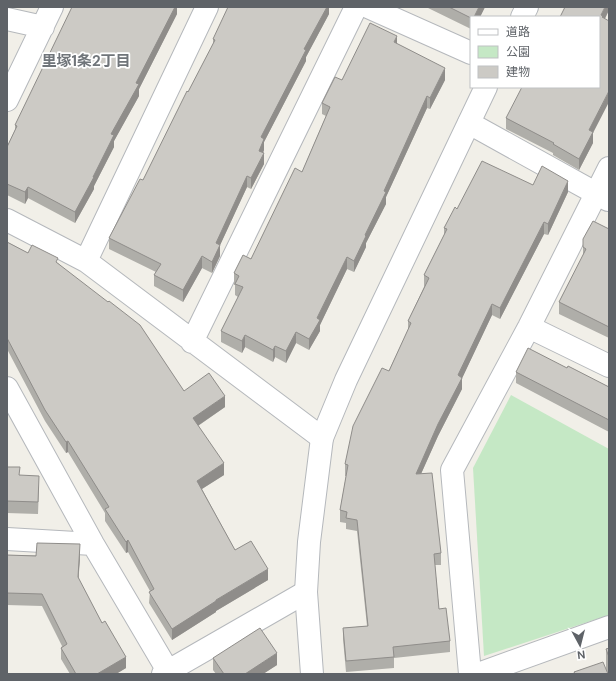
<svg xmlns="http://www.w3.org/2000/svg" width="616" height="681" font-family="'DM Sans','Noto Sans JP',sans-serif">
	<rect width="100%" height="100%" fill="#f1efe8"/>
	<path fill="#c5e8c5" d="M511 395 609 449V615L484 656 473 468Z"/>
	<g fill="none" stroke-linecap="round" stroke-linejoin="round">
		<defs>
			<path id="minor" d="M7 19 43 27
				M7 100 52 7
				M469 123 608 200
				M7 220 86 261 322 438
				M86 261 207 7
				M529 327 609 366
				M192 342 356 7
				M7 388 93 544 168 671
				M7 539 93 544
				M163 674 306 592
				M470 674 452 470 529 327 609 168
				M478 674 609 627"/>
			<path id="tertiary" d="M368 7 471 53
				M522 17 527 7
				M312 674 306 592 309 542 322 438 346 380 486 87"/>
		</defs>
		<use href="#minor" stroke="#b5b8bc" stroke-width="24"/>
		<use href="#tertiary" stroke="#b5b8bc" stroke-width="24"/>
		<use href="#minor" stroke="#fff" stroke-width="22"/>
		<use href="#tertiary" stroke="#fff" stroke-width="22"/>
	</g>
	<path fill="#afaea9" d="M177 7V14L139 89V96L114 141V147L94 186V189L75 223 28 198 25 204 7 195V147L15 130V125Z
		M329 7V14L306 57V61L264 142V150L263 153 264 164 251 189 247 187 220 245V256L212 273 202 268 183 302 154 286V275L156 272 109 249V238L143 180 213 44V39Z
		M426 7H485L480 17H471V29Z
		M609 7V10L605 19 593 133V143L579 170 553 155V153L506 129V118L599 17Z
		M397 44 445 80 430 109 427 108 386 197V204L366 243V247L354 272 347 269 320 325V331L309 350 296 343 286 363 275 357 273 362 245 347 242 353 221 342V331L238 297 235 295V285H234V273L251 259 302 172 326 116 322 114V103L342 80Z
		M533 185 568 192 548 235 544 234 500 319 492 315 462 378V389L438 436 421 474 441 553V565H435L439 609 450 641V652L394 658V668L346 672 343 639V628L367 626 357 531 346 529V523L340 522V510L346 476H345V464L408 330V321L424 287V275L444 235V228L457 209Z
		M609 229V338L559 314V302L583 256V239Z
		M7 242 28 253 58 263 184 391 225 407 198 426 224 475 202 489 235 550 268 580 216 611V612L172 640 149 603 150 591 128 552 126 553 105 521V513L68 452 66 453 45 421 7 349Z
		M567 368 609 387V432L516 383V372Z
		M7 467 39 487 38 514 7 513Z
		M7 555 80 556 78 578 126 668 116 674H70L61 659V648L62 646 42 606 7 605Z
		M609 648V674H574V672L606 669V649Z
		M213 658 277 665 263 674H216L213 670Z"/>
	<path fill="#8f8d8a" d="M173 7H177V14L139 89V96L114 141V147L94 186V189L75 223V212L93 177 111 134Z
		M327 7H329V14L306 57V61L264 142V150L259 162V151L261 137 304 49Z
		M479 7H485L480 17H474Z
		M605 7H609V10L603 22 601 15Z
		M397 36V48L394 42Z
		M445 68V80L430 109V98Z
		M609 91V102L593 133V143L579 170V159L589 130Z
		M427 96V108L386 197V204L366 243V247L354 272V261L384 191Z
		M264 153V164L251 189V178Z
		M247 176V187L216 254V243Z
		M568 181V192L548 235V224Z
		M28 187V198L25 204V192Z
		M544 222V234L500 319V308Z
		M220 245V256L212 273V262Z
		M202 256V268L183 302V290Z
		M347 257V269L320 325V331L309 350V339L317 318Z
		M492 304V315L458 387V375Z
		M296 332V343L286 363V351Z
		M245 335V347L242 353V341Z
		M275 346V357L273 362V350Z
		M462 378V389L438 436 416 485V474L438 424Z
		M225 396V407L193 429V418Z
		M68 441V452L66 453V442Z
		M224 463V475L197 492V481Z
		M128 540V552L126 553V542Z
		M80 544V556L78 588V577Z
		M268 569V580L216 611V612L172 640V629L216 600Z
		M277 653V665L263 674H245Z
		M126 657V668L116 674H97Z"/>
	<path fill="#cccac5" stroke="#8f8d8a" d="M72 7H175L136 83 139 84 111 134 114 135 93 177H94L75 212 28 187 25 192 7 184V147L17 126 15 125Z
		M228 7H327L304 49 306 50 261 137 264 139 259 151 264 153 251 178 247 176 216 243 220 245 212 262 202 256 183 290 154 275 161 264 109 238 140 179 143 180 187 91 188 92 215 40 213 39Z
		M449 7H479L474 17H471V18Z
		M565 7H605L601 15 603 16 602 17 609 21V91L589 130 593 132 579 159 553 144 554 143 506 118 522 87H599V17H560Z
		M370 23 397 36 394 42 445 68 430 98 427 96 384 191 386 192 365 235 366 236 354 261 347 257 317 318 320 320 309 339 296 332 286 351 275 346 273 350 245 335 242 341 221 331 243 287 235 284 239 276 234 273 243 255 251 259 295 168 302 172 330 107 322 103 335 77 342 80Z
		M482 161 533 185 542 166 568 181 548 224 544 222 500 308 492 304 458 375 462 378 438 424 416 474 432 473 441 553 434 554 439 609 446 608 450 641 393 647 394 657 346 661 343 628 368 626 357 520 346 518 347 512 340 510 348 465 345 464 353 426 382 368 389 371 411 323 408 321 429 278 424 275 447 229 444 228 455 207 457 209Z
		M593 221 609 229V327L559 302 586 249 583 247V239Z
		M7 242 28 253 32 245 58 258 56 262 108 302 109 301 140 325 184 391 209 373 225 396 193 418 224 463 197 481 235 550 251 541 268 569 216 600V601L172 629 149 592 154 589 128 540 126 542 105 509 109 507 68 441 66 442 45 410 7 338Z
		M528 348 567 368 568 366 609 387V420L516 372Z
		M7 467H20L19 475 39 476 38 502 7 501Z
		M37 543 80 544 78 577 102 623 105 621 126 657 97 674H76L61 648 67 644 42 594 7 593V555L36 556Z
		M260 628 277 653 245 674H224L213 658Z
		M609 648V657L606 649Z
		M603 662 608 674H575L574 672Z"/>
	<g text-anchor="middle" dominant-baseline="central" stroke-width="3.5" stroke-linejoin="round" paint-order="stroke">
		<g font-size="15" font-weight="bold" fill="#70757a" stroke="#fff">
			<text x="86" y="61">里塚1条2丁目</text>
		</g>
	</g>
	<rect width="616" height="681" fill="none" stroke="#5f6368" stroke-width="16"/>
	<rect x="470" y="16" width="130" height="72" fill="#ffffff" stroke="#bfc1c3"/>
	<rect x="478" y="29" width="20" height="6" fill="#ffffff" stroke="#bfc1c3"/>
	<text x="506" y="36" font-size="12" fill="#5f6368">道路</text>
	<rect x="478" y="46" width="20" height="12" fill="#c5e8c5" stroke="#bfc1c3"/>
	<text x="506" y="56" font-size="12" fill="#5f6368">公園</text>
	<rect x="478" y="66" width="20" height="12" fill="#cccac5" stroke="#bfc1c3"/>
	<text x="506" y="76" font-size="12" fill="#5f6368">建物</text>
	<g transform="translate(580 645) rotate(173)" stroke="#ffffff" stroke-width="3" paint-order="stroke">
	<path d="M0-3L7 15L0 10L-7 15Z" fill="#5f6368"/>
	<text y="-6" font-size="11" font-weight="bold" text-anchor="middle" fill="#5f6368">N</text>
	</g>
</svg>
